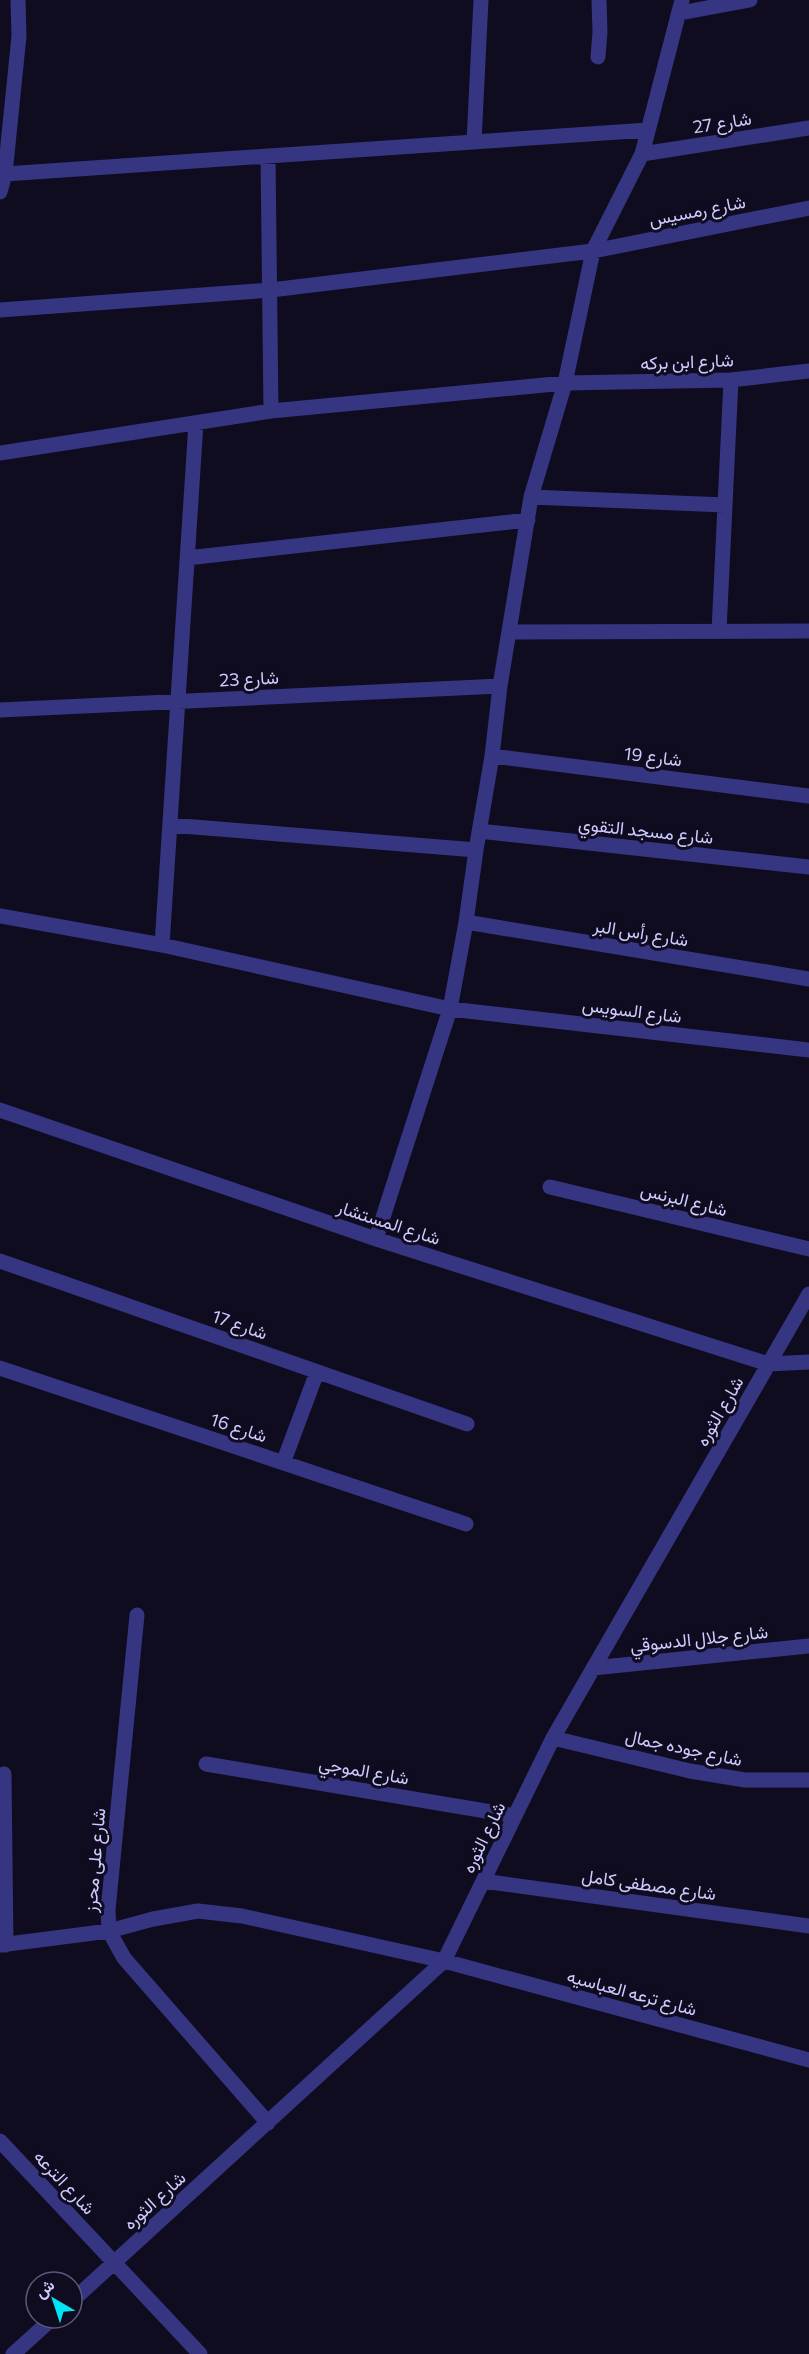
<svg xmlns="http://www.w3.org/2000/svg" width="809" height="2354" font-family="Commissioner,Vazirmatn,sans-serif">
	<rect width="100%" height="100%" fill="#0f0c20"/>
	<g fill="none" stroke-linecap="round" stroke-linejoin="round">
		<path stroke="#363581" stroke-width="15" d="M680 13 750 0
			M598 57 600 32 599 0
			M474 142 481 0
			M642 154 809 128
			M268 156 271 411
			M5 174 648 130
			M0 192 5 174 19 36 18 0
			M0 310 271 290 593 251 809 208
			M0 453 271 411 565 383 731 380 809 371
			M531 497 725 505
			M187 558 528 520
			M719 631 731 380
			M510 632 809 631
			M0 710 500 686
			M492 756 809 796
			M170 825 476 850
			M479 831 809 867
			M0 916 162 945 450 1009 809 1050
			M466 922 809 979
			M162 945 196 423
			M0 1110 376 1239 768 1364 809 1362
			M550 1187 809 1249
			M376 1239 450 1009 466 922 476 850 492 756 500 686 531 497 565 383 593 251 642 154 682 0
			M0 1261 467 1424
			M0 1368 466 1524
			M283 1463 317 1372
			M137 1615 108 1910 109 1931 124 1958 268 2123
			M593 1668 809 1646
			M553 1738 690 1771 745 1780H809
			M206 1764 515 1816
			M4 1774 6 1945
			M483 1881 809 1926
			M0 1945 109 1931 153 1919 198 1911 242 1916 444 1961 809 2060
			M0 2141 200 2354
			M72 2301 444 1961 553 1738 809 1294
			M13 2354 53 2318"/>
	</g>
	<g text-anchor="middle" dominant-baseline="central" stroke-width="6" stroke-linejoin="round" paint-order="stroke">
		<g font-size="18" fill="#cfcbff" stroke="#0f0c20">
			<text transform="translate(722 122) rotate(-9)">شارع 27</text>
			<text transform="translate(697 210) rotate(-11)">شارع رمسيس</text>
			<text transform="translate(687 361) rotate(-2)">شارع ابن بركه</text>
			<text transform="translate(249 678) rotate(-3)">شارع 23</text>
			<text transform="translate(653 756) rotate(7)">شارع 19</text>
			<text transform="translate(646 830) rotate(6)">شارع مسجد التقوي</text>
			<text transform="translate(641 932) rotate(9)">شارع رأس البر</text>
			<text transform="translate(632 1010) rotate(7)">شارع السويس</text>
			<text transform="translate(684 1199) rotate(14)">شارع البرنس</text>
			<text transform="translate(389 1222) rotate(18)">شارع المستشار</text>
			<text transform="translate(240 1324) rotate(19)">شارع 17</text>
			<text transform="translate(719 1411) rotate(-60)">شارع الثوره</text>
			<text transform="translate(239 1427) rotate(18)">شارع 16</text>
			<text transform="translate(699 1638) rotate(-6)">شارع جلال الدسوقي</text>
			<text transform="translate(684 1747) rotate(12)">شارع جوده جمال</text>
			<text transform="translate(364 1770) rotate(10)">شارع الموجي</text>
			<text transform="translate(483 1837) rotate(-64)">شارع الثوره</text>
			<text transform="translate(94 1860) rotate(-85)">شارع على محرز</text>
			<text transform="translate(649 1884) rotate(8)">شارع مصطفى كامل</text>
			<text transform="translate(632 1992) rotate(15)">شارع ترعه العباسيه</text>
			<text transform="translate(65 2182) rotate(47)">شارع الترعه</text>
			<text transform="translate(154 2200) rotate(-42)">شارع الثوره</text>
		</g>
	</g>
	<g transform="translate(54 2300) rotate(321)"><circle r="28" fill="#0f0c20" stroke="#5c5879" stroke-width="1.5"/>
	<path d="M0-4.5L10 22L0 15L-10 22Z" fill="#00e5f6"/>
	<text y="-9" font-size="16" font-weight="bold" text-anchor="middle" fill="#cfcbff">ش</text>
	</g>
</svg>
